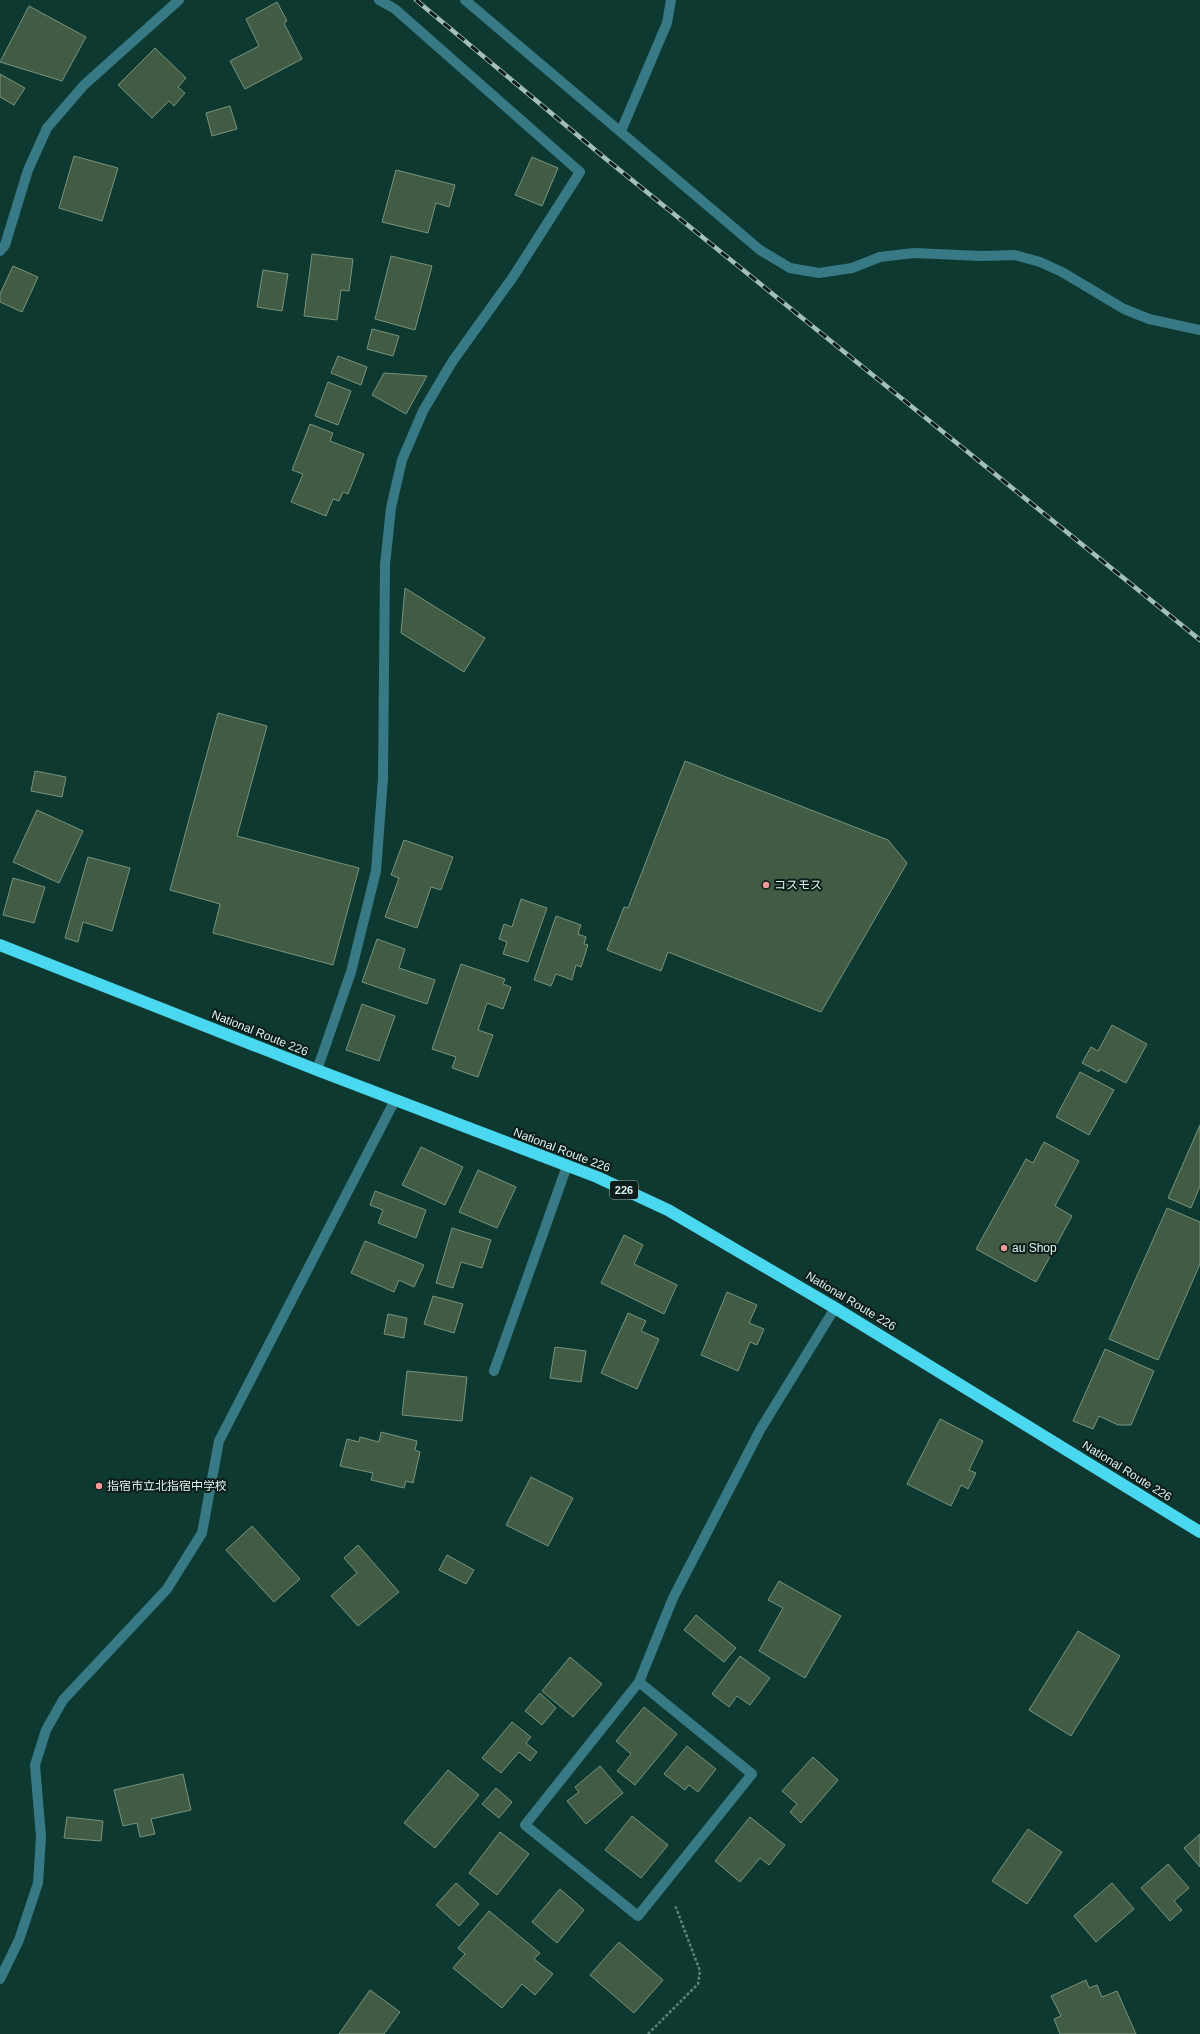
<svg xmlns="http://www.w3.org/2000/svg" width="1200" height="2034" font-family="Helvetica,'Noto Sans JP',sans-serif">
	<rect width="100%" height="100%" fill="#0e3931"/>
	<path fill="#415b45" stroke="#78947c" d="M277 2 287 21 284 23 302 59 245 89 230 61 259 46 246 19Z
		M29 6 86 37 62 81 0 62Z
		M155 48 186 78 178 87 185 93 174 106 169 101 152 118 118 85Z
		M0 74 25 88 14 105 0 97Z
		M230 106 237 129 212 136 206 113Z
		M74 156 118 168 102 221 59 208Z
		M532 157 558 168 542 206 515 195Z
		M396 170 455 185 449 207 436 203 428 233 382 222Z
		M312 254 353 259 349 291 341 290 337 320 304 316Z
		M391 256 432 266 415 330 375 319Z
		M13 266 38 277 22 312 0 302V294Z
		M263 270 288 274 282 311 257 307Z
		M372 329 399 336 393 356 367 349Z
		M338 356 367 367 361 385 331 373Z
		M384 373 427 376 406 414 372 395Z
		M328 382 351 391 338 425 315 416Z
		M310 424 333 433 330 441 364 454 348 494 343 492 339 501 333 499 326 516 291 502 303 474 292 470Z
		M405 588 485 638 464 672 401 633Z
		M218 713 267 726 237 836 359 868 333 965 213 933 220 904 170 890Z
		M685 761 888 840 907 863 821 1012 668 952 661 971 607 950 624 907 628 908Z
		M35 771 66 777 62 797 31 791Z
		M37 810 83 831 59 883 13 862Z
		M404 840 453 857 441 890 431 887 417 928 385 917 399 878 391 875Z
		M88 857 130 868 112 931 83 922 78 942 65 938Z
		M13 878 45 887 34 923 3 915Z
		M521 899 547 908 528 962 503 954 507 942 499 939 504 924 512 927Z
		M556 916 581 925 578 934 586 937 584 944 588 945 581 967 576 965 572 980 556 974 551 986 534 980Z
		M377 939 405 949 399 968 435 980 427 1004 362 982Z
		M461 964 505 979 503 984 511 987 503 1009 487 1003 478 1030 493 1035 478 1077 452 1068 456 1057 432 1049Z
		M362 1004 395 1016 379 1061 346 1050Z
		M1112 1025 1147 1044 1126 1083 1100 1069 1099 1072 1082 1063 1091 1047 1098 1051Z
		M1080 1072 1114 1090 1089 1135 1056 1117Z
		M1200 1125V1186L1191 1208 1168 1198Z
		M1044 1142 1079 1161 1055 1206 1072 1216 1036 1282 976 1249 1026 1159 1033 1163Z
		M421 1147 463 1167 445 1205 402 1185Z
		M478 1170 516 1187 497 1228 459 1212Z
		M375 1191 426 1210 416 1238 378 1223 383 1210 370 1205Z
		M1167 1208 1200 1222V1264L1158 1360 1109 1339Z
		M452 1228 491 1240 482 1268 461 1262 453 1288 436 1283Z
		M624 1235 643 1245 634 1264 677 1285 664 1314 601 1283Z
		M365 1241 424 1265 414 1287 399 1280 394 1292 351 1273Z
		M727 1292 757 1305 749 1323 764 1329 757 1345 750 1342 738 1371 701 1355Z
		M433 1296 463 1304 454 1333 424 1324Z
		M628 1313 646 1321 641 1331 659 1339 637 1389 601 1373Z
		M388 1314 407 1318 404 1338 384 1334Z
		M555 1347 586 1351 581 1382 550 1378Z
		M1105 1349 1154 1371 1131 1425H1118L1099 1416 1093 1429 1073 1421Z
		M407 1371 467 1377 462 1421 402 1415Z
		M940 1419 983 1441 969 1470 976 1473 968 1489 961 1485 951 1506 907 1484Z
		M381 1432 417 1441 415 1450 420 1452 413 1483 406 1481 404 1488 371 1480 373 1473 340 1466 347 1439 359 1442 360 1437 379 1442Z
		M531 1477 573 1498 548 1546 506 1525Z
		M252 1526 300 1579 274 1602 226 1550Z
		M358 1545 399 1592 358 1626 331 1596 357 1573 344 1558Z
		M447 1555 474 1570 466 1584 439 1570Z
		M779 1581 841 1616 805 1678 759 1651 783 1608 768 1600Z
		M696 1615 736 1648 724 1662 684 1630Z
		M1078 1631 1120 1656 1071 1736 1029 1710Z
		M740 1656 770 1678 750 1705 737 1696 729 1707 712 1694Z
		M570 1657 602 1684 573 1717 542 1691Z
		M540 1693 556 1708 542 1725 525 1711Z
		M644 1707 677 1734 635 1785 617 1771 631 1754 616 1741Z
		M512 1722 531 1737 526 1743 537 1752 530 1761 519 1752 501 1773 482 1758Z
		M687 1746 716 1769 698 1792 689 1785 685 1790 664 1774Z
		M813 1757 838 1780 801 1823 790 1812 797 1804 782 1791Z
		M600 1766 623 1793 586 1824 567 1801 579 1792 575 1787Z
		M448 1770 479 1795 435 1848 404 1823Z
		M183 1774 191 1810 151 1819 155 1834 140 1837 137 1823 123 1826 114 1790Z
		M496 1788 512 1802 499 1818 482 1804Z
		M632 1816 668 1845 641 1878 605 1850Z
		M67 1817 103 1821 101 1841 64 1838Z
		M750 1817 785 1845 769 1865 760 1858 740 1882 715 1861Z
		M1028 1829 1062 1852 1027 1904 992 1881Z
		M500 1832 529 1854 497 1895 469 1873Z
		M1200 1834V1867L1184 1848Z
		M1168 1864 1189 1888 1174 1901 1182 1910 1170 1921 1141 1888Z
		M456 1883 479 1904 459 1926 436 1905Z
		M1112 1883 1134 1909 1096 1942 1074 1916Z
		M560 1889 584 1910 557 1943 532 1922Z
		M489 1911 540 1953 534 1959 553 1974 535 1995 522 1984 502 2008 453 1968 465 1954 458 1948Z
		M619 1942 663 1980 634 2013 590 1975Z
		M1086 1980 1089 1988 1097 1985 1102 1997 1117 1991 1136 2034H1060L1054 2019 1061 2016 1051 1996Z
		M370 1990 400 2012 384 2034H339Z"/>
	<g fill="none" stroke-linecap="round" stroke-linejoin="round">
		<path stroke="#5f817b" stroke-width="2.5" stroke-dasharray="3 2" stroke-linecap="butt" d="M648 2034 698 1984 700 1971 675 1905"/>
		<path stroke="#377985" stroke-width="10" d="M465 0 760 250 790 268 819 273 852 268 880 257 914 253 982 256 1015 255 1040 262 1062 272 1124 309 1149 319 1200 330
			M621 131 667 23 671 0
			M0 251 5 245 28 170 47 128 84 85 179 0
			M317 1070 351 972 376 871 383 778 385 565 391 508 402 460 423 411 452 362 513 277 580 172 395 9 379 0
			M494 1371 567 1166
			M639 1682 752 1774 638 1916 525 1825 639 1682 673 1598 760 1430 835 1308
			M0 1979 19 1940 38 1883 41 1837 35 1765 46 1730 63 1700 167 1589 202 1533 219 1441 395 1100"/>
		<path stroke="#49d8f0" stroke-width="12" d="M0 945 317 1070 597 1177 668 1210 835 1308 1200 1532"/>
		<defs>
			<path id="rail" d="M416 0 606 159 1200 640"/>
		</defs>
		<use href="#rail" stroke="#a3bfb9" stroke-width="4.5"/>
		<use href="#rail" stroke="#0b1c19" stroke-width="3" stroke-dasharray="9" stroke-linecap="butt"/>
	</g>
	<g fill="#f59b97" stroke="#0b1c19" stroke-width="1.5">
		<circle cx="766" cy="885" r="4"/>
		<circle cx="1004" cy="1248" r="4"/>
		<circle cx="99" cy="1486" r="4"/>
	</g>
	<g text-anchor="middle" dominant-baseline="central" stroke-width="4" stroke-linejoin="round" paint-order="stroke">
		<rect fill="#0b1c19" stroke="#9fb4b0" stroke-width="1" x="610" y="1181" width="28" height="18" rx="3"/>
		<g font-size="11" font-weight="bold" fill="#dff5f0">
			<text x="624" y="1190">226</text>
		</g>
		<g font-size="12" fill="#dff5f0" stroke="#0b1c19" text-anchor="start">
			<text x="774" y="885">コスモス</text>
			<text x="1012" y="1248">au Shop</text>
			<text x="107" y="1486">指宿市立北指宿中学校</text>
		</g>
		<g font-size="12" fill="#dff5f0" stroke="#0b1c19">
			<text transform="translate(260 1033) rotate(22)">National Route 226</text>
			<text transform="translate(562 1150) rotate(21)">National Route 226</text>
			<text transform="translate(851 1301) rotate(31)">National Route 226</text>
			<text transform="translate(1127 1471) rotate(32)">National Route 226</text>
		</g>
	</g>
</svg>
